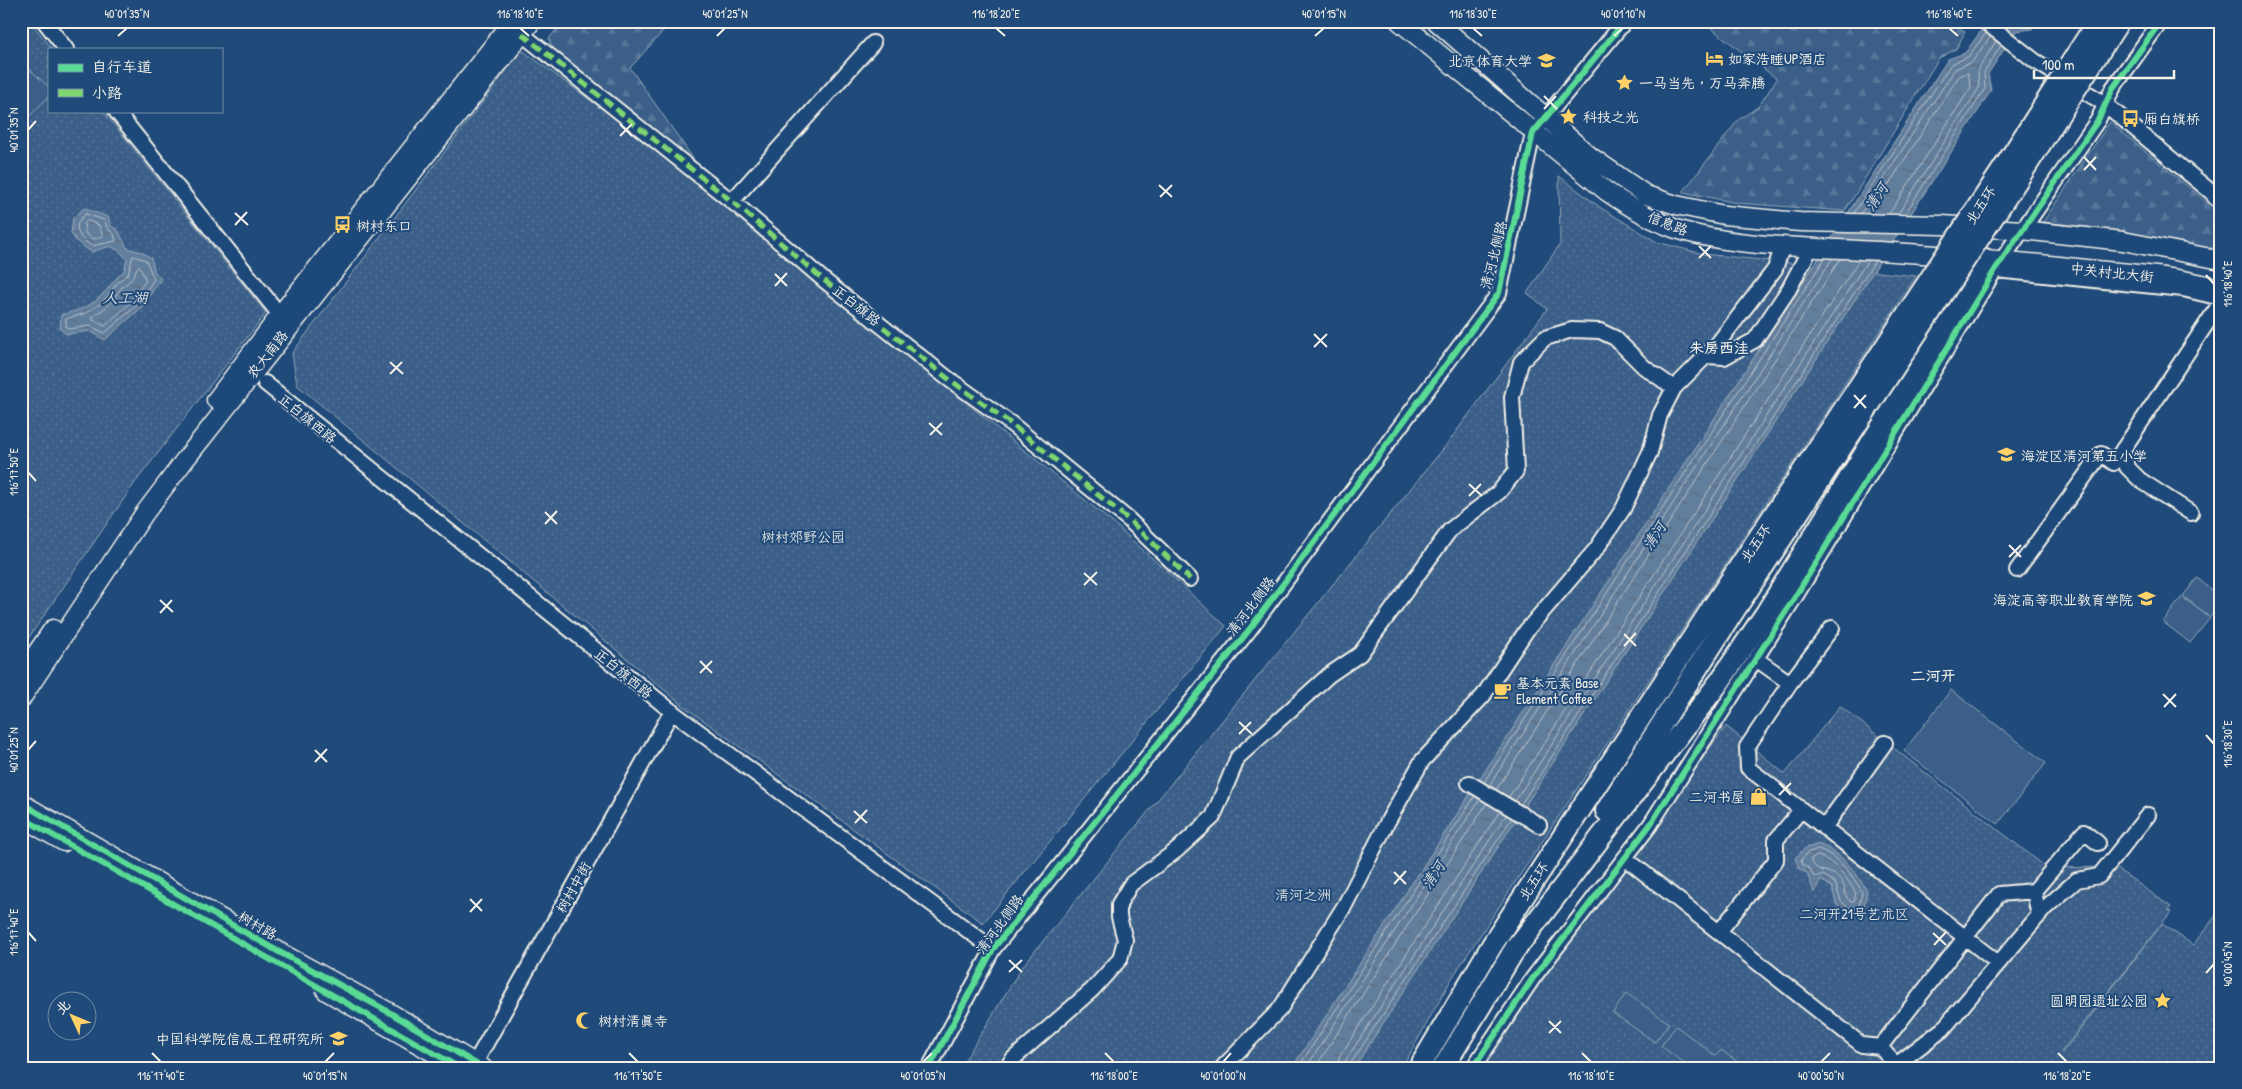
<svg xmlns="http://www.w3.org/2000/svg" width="2242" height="1089" font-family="'Patrick Hand','LXGW WenKai TC',sans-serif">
	<defs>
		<pattern id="forest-firs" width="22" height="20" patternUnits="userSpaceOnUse" patternTransform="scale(1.25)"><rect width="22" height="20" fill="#3a5f88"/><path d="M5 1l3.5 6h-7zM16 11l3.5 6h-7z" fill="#577699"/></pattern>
		<pattern id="park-dots" width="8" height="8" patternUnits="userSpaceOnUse" patternTransform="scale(1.25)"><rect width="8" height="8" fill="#3a5f88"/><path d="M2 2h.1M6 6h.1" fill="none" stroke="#577699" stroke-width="1.8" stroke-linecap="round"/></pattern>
		<pattern id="water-ripples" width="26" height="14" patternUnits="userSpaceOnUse" patternTransform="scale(1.25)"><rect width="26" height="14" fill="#627e9d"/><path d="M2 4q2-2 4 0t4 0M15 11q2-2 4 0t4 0" fill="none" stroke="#58687a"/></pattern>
	</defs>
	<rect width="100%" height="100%" fill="#1f4a7a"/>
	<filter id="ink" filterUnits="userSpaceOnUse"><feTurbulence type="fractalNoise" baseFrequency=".02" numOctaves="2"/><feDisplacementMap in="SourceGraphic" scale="10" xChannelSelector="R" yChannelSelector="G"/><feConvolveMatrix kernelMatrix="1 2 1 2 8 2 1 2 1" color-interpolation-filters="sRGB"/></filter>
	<g filter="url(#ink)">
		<path fill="url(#forest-firs)" stroke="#97a8b8" d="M563 21H672L630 68 702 171 553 50 549 39Z
			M1702 21H1950L1965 32 1956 49 1939 58 1845 211 1737 203 1683 192 1738 120 1758 107 1777 79Z
			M2110 122 2221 214V253L2118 231 2043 222Z"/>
		<path fill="url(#park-dots)" stroke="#97a8b8" d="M21 21H30L52 49H49V111H103L266 313 134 484 21 649Z
			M522 50 650 144 1118 527 1226 626 983 923 685 707 297 385 292 353Z
			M1559 176 1601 208 1657 242 1703 254 1916 276 1452 978 1402 1068H960L1022 967 1447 444 1547 309 1527 293 1560 244Z
			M1840 706 2047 868 2115 867 2171 907 2168 910 2171 912 2061 1052 2062 1053 2162 924 2193 945 2221 909V1068H1482L1560 953 1726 726 1785 774Z"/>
		<path fill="#3a5f88" stroke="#97a8b8" d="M26 66 49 87V96L21 125V71Z
			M2197 578 2221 597V603L2210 617 2183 596Z
			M2182 597 2210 618 2190 643 2163 622Z
			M1951 690 2046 763 1998 824 1904 751Z
			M1626 993 1669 1023 1655 1042 1613 1013Z
			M1676 1026 1716 1056 1721 1050 1746 1068H1709L1711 1063 1708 1068H1691L1661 1046Z"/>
		<path fill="url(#water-ripples)" stroke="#9cacbb" d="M1988 21H2036L2032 29 2016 31 1988 74 1991 90 1980 108 1354 1068H1292L1948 59 1965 53Z
			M84 208 108 217 111 226 118 230 127 248 142 252 151 258 155 272 161 279 140 309 105 340 90 331 66 334 60 329 61 315C75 311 89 308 100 297 109 289 114 279 124 271L127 259 119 251 110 246 91 252 76 241 71 233 73 218Z
			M1818 844C1841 852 1855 870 1867 891L1863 912 1848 914 1836 904 1832 887 1821 880 1814 892 1807 873 1799 869 1795 858 1804 849Z"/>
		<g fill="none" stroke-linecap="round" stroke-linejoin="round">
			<path stroke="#bac3ca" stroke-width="1" d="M1854 213 1951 64 1968 57 1986 33
				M1861 213 1955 69 1972 62 1991 36
				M1870 213 1959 76 1968 73 1971 87 1889 214
				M86 214 104 220 108 229 114 234 116 241 92 246C78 238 70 225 86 214Z
				M1898 214 1979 88 1978 70 1996 41
				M1905 214 1985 89 1984 73 2001 45
				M88 221 99 225 103 236 93 239 85 233 84 224Z
				M133 256 146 260 154 279 136 306 105 333 90 326 69 329 66 327V319L86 313 104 301 117 283 128 274Z
				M139 266 146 280 131 302 105 326 93 320V316L108 306 122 287 132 279 137 268Z
				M1484 782 1825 258
				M1489 786 1832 259
				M1496 790 1840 259
				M1509 797 1859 260
				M1515 801 1868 260
				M1521 804 1875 261
				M1819 849C1839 857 1852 874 1862 892L1859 907 1848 908 1841 901 1835 883 1823 875 1814 877 1810 869 1803 865 1801 860 1807 853Z
				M1818 856C1835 861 1847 878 1856 893L1854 902H1851C1843 896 1846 887 1841 880 1834 871 1822 872 1817 868 1814 866 1813 864 1811 862V859Z
				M1298 1068 1475 796
				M1306 1068 1480 799
				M1315 1068 1487 803
				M1336 1068 1340 1056 1500 811
				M1344 1068 1346 1060 1506 815
				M1350 1068 1351 1063 1512 818"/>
			<defs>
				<path id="minor" d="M44 21 66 49
					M1984 21 2035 61 2105 104 2216 196 2221 198
					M522 34 740 208 825 281 946 377 1010 423 1129 520 1190 579
					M116 111 280 315
					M732 201 873 43
					M1995 270 2183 289 2221 298
					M1706 356 1724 357 1755 340 1789 289 1811 247
					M265 383 675 714 993 949
					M2123 449 2127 467 2140 480 2191 513
					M2017 570 2101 454 2114 463 2221 302
					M1756 659 1790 683 1747 747 1748 768 1998 963
					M1790 683 1832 628
					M1469 783 1539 825
					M1824 828 1885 743
					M1625 858 1862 1045 1880 1047 1896 1065 1943 1029 2045 908 2077 880 2099 876 2148 815
					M2039 916 2034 891 2084 832 2098 843
					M1719 932 1776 860V840L1801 810
					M1880 1047 1999 894 2034 891
					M475 1063 672 711
					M929 1068 993 949 1249 630 1499 293 1533 133 1625 21
					M1006 1068 1013 1059 1092 990 1120 959 1125 940 1119 917V904L1131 884 1177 850 1213 817 1238 757 1329 675 1360 654 1450 530 1499 492 1516 471 1512 397 1521 362 1545 338 1572 330 1600 331 1615 338 1644 367 1674 388
					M1222 1068 1280 1009 1345 905 1388 821 1422 761 1483 696 1526 631 1597 548 1623 509 1650 452 1660 415 1674 388 1715 347 1775 269 1783 245
					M1473 1068 1533 978 1650 825 1795 597 1995 270 2098 120 2113 88 2161 21"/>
				<path id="major" d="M1399 21 1606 191C1628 206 1651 220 1676 229 1736 248 1815 247 1879 251 1948 255 2017 261 2086 269 2131 273 2177 276 2221 289
					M1436 21 1591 157 1646 195 1676 205 1724 215 1800 222 1942 225 2022 230 2123 241 2221 260
					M2216 196 2221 200
					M216 400 280 315 513 21
					M21 676 53 629
					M21 699 144 514 184 461 532 21
					M21 803 272 948 387 1011 483 1068
					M21 817 64 842
					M326 991 453 1064"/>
				<path id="highway" d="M1606 811 1728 620
					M1511 955 1720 681 1766 613 1985 259
					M1419 1068 1492 945 1712 608
					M1443 1068 1518 944"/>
			</defs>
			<use href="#minor" stroke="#f4f1e8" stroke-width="18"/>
			<use href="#major" stroke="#f4f1e8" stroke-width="21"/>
			<use href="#highway" stroke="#f4f1e8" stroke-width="24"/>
			<use href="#minor" stroke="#1f4a7a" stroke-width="14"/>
			<use href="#major" stroke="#1f4a7a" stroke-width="18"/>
			<use href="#highway" stroke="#1f4a7a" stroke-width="20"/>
			<defs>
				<path id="highway-bridge" d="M1712 608 2005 166 2098 21
					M1728 620 2020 176 2119 21"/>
			</defs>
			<use href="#highway-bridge" stroke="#f4f1e8" stroke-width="24" stroke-linecap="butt"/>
			<use href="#highway-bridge" stroke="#1f4a7a" stroke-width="20"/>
			<path stroke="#7fd670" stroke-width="5" stroke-dasharray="10 5" stroke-linecap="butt" d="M522 34 740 208 825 281 946 377 1010 423 1129 520 1190 579"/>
			<defs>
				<path id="cycleway" d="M21 803 272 948 387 1011 483 1068
					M21 817 460 1068
					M929 1068 993 949 1249 630 1499 293 1533 133 1625 21
					M1473 1068 1533 978 1650 825 1795 597 1995 270 2098 120 2113 88 2161 21"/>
			</defs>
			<use href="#cycleway" stroke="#1f4a7a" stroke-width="9"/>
			<use href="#cycleway" stroke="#5adb95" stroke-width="6"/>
		</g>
	</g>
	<path fill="none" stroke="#f4f1e8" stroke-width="2" d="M520 28 529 36M996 28 1005 36M1473 28 1482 36M1949 28 1958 36M118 36 127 28M717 36 725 28M1315 36 1324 28M1614 36 1623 28M1544 96 1557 109M1544 109 1556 96M620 124 632 136M28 130 36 121M620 136 632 124M2084 157 2096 170M2084 170 2096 157M1159 185 1172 197M1160 197 1172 185M235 213 248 225M235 225 247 212M1699 246 1711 258M1699 258 1711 246M775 274 787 286M2206 275 2214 284M775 286 787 273M1314 334 1327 347M1314 347 1327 334M390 362 403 374M390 374 402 362M1854 395 1866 408M1854 408 1866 395M929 423 942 435M930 435 942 423M28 472 36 481M1469 484 1482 496M1469 496 1481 484M545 512 557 524M545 524 557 511M2009 545 2021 557M2009 557 2021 545M1084 573 1097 585M1084 585 1097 572M160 600 173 612M160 613 172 600M1624 634 1636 646M1624 646 1636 633M700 661 712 673M700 673 712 661M2163 694 2176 707M2164 707 2176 694M1239 722 1252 734M1239 734 1251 722M2206 735 2214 744M28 750 36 741M315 750 327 762M315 762 327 749M1779 783 1791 795M1779 795 1791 783M854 811 867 823M855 823 867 810M1394 872 1406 884M1394 884 1406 871M470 899 482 911M470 912 482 899M28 932 36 941M1933 933 1946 945M1934 945 1946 932M1009 960 1022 972M1009 972 1022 960M2206 973 2214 964M1549 1021 1561 1033M1549 1033 1561 1021M152 1053 161 1062M629 1053 638 1062M1105 1053 1114 1062M1582 1053 1591 1062M2058 1053 2067 1062M325 1062 334 1053M923 1062 932 1053M1223 1062 1231 1053M1821 1062 1830 1053"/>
	<defs>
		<symbol id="hotel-bare" viewBox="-9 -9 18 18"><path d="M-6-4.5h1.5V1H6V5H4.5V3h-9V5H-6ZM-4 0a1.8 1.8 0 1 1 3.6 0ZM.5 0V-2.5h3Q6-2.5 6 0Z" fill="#ffd166" stroke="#1f4a7a" stroke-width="2.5" paint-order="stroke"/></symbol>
		<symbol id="university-bare" viewBox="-9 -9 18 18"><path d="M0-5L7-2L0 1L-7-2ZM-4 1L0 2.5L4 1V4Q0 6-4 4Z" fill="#ffd166" stroke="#1f4a7a" stroke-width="2.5" paint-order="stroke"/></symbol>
		<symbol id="sight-bare" viewBox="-9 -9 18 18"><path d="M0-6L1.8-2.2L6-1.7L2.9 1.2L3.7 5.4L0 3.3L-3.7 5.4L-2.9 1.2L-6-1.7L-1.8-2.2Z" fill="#ffd166" stroke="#1f4a7a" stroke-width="2.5" paint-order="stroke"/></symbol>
		<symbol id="bus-bare" viewBox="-9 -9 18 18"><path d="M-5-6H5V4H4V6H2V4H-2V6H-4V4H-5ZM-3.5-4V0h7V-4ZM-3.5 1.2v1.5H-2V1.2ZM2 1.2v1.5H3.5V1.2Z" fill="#ffd166" stroke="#1f4a7a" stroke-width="2.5" paint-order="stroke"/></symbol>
		<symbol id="school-bare" viewBox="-9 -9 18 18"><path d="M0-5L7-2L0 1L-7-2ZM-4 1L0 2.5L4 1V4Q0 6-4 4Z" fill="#ffd166" stroke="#1f4a7a" stroke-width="2.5" paint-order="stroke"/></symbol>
		<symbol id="cafe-bare" viewBox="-9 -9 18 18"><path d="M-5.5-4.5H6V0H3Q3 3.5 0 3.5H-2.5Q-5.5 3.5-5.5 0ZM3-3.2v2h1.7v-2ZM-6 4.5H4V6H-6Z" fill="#ffd166" stroke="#1f4a7a" stroke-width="2.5" paint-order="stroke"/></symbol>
		<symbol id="shop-bare" viewBox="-9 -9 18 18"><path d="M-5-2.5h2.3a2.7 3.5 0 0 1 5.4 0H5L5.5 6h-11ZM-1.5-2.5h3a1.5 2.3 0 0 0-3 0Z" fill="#ffd166" stroke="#1f4a7a" stroke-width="2.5" paint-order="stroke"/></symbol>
		<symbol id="mosque-bare" viewBox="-9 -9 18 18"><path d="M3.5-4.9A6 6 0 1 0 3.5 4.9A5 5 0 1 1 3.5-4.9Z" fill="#ffd166" stroke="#1f4a7a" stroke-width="2.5" paint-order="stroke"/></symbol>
	</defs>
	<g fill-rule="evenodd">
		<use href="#hotel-bare" x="1702" y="46" width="25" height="25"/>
		<use href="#university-bare" x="1534" y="48" width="25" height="25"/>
		<use href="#sight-bare" x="1612" y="70" width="25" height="25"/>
		<use href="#sight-bare" x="1556" y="104" width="25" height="25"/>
		<use href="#bus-bare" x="2118" y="106" width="25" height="25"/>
		<use href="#bus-bare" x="330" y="212" width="25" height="25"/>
		<use href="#school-bare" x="1994" y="442" width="25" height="25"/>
		<use href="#university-bare" x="2134" y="586" width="25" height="25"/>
		<use href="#cafe-bare" x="1490" y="678" width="25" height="25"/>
		<use href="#shop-bare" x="1746" y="784" width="25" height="25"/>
		<use href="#sight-bare" x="2150" y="988" width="25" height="25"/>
		<use href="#mosque-bare" x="572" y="1008" width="25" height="25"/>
		<use href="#university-bare" x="326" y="1026" width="25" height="25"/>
	</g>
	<g text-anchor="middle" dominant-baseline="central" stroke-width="4" stroke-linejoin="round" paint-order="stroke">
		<g font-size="14" fill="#f4f1e8" stroke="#1f4a7a" text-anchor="start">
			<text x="1728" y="58">如家浩睡UP酒店</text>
			<text x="1532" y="60" text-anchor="end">北京体育大学</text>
			<text x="1639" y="82">一马当先，万马奔腾</text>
			<text x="1583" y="116">科技之光</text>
			<text x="2144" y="118">厢白旗桥</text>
			<text x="356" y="225">树村东口</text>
			<text x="2021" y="455">海淀区清河第五小学</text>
			<text x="2133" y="599" text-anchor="end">海淀高等职业教育学院</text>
			<text x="1516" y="682">基本元素 Base<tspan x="1516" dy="16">Element Coffee</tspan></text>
			<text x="1745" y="796" text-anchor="end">二河书屋</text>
			<text x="2148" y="1000" text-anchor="end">圆明园遗址公园</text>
			<text x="598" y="1020">树村清真寺</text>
			<text x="324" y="1038" text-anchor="end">中国科学院信息工程研究所</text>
		</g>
		<g font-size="14" fill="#f4f1e8" stroke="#1f4a7a">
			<text transform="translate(1980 205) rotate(-57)">北五环</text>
			<text transform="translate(1668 223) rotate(21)">信息路</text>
			<text transform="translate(1493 255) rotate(-76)">清河北侧路</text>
			<text transform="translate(2112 272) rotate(6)">中关村北大街</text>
			<text transform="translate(857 305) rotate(38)">正白旗路</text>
			<text transform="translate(267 354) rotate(-52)">农大南路</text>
			<text transform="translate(308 418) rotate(39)">正白旗西路</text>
			<text transform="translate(1755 543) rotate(-56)">北五环</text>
			<text transform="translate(1250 606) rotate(-53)">清河北侧路</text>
			<text transform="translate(624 673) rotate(39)">正白旗西路</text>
			<text transform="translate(1533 881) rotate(-57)">北五环</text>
			<text transform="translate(573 887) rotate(-61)">树村中街</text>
			<text transform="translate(999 924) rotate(-54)">清河北侧路</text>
			<text transform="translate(258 925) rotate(30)">树村路</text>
		</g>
		<g font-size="14" fill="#e1e2de" stroke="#1f4a7a">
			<text x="803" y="536">树村郊野公园</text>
			<text x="1303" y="894">清河之洲</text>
			<text x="1854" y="913">二河开21号艺术区</text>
		</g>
		<g font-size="15" font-style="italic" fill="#dee0dd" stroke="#1f4a7a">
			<text transform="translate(1876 197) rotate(-57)">清河</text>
			<text x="125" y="297">人工湖</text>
			<text transform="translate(1654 536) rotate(-57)">清河</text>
			<text transform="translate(1433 875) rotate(-57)">清河</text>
		</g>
		<g font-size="15" font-weight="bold" fill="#f4f1e8" stroke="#1f4a7a">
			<text x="1719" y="347">朱房西洼</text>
			<text x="1933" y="675">二河开</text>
		</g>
	</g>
	<rect width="2242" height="1089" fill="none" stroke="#1f4a7a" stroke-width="55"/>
	<rect x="48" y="48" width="175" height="65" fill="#1f4a7a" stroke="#748da6"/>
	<rect x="58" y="64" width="25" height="8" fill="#5adb95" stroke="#748da6"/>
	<text x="92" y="72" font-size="15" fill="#f4f1e8">自行车道</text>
	<rect x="58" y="89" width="25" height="8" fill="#7fd670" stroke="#748da6"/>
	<text x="92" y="98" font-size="15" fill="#f4f1e8">小路</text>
	<g transform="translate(72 1016) rotate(314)"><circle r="24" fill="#1f4a7a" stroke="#748da6"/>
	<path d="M0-4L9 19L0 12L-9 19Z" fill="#ffd166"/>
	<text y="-8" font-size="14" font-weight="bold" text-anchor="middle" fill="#f4f1e8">北</text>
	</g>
	<path d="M2034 70v8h140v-8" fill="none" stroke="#f4f1e8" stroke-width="2.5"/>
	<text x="2042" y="70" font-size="15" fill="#f4f1e8" stroke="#1f4a7a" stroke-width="4" paint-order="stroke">100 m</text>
	<rect x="28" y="28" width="2186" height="1034" fill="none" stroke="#f4f1e8" stroke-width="2"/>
	<g font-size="12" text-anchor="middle" fill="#f4f1e8">
		<text x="127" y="18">40°01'35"N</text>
		<text x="520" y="18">116°18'10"E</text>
		<text x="725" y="18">40°01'25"N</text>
		<text x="996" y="18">116°18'20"E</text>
		<text x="1324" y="18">40°01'15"N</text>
		<text x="1473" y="18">116°18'30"E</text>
		<text x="1623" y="18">40°01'10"N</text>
		<text x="1949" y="18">116°18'40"E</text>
		<text transform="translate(14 130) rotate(-90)" y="4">40°01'35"N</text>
		<text transform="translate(2228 284) rotate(-90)" y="4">116°18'40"E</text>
		<text transform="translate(14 472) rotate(-90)" y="4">116°17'50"E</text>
		<text transform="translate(2228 744) rotate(-90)" y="4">116°18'30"E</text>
		<text transform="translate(14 750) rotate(-90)" y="4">40°01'25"N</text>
		<text transform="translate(14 932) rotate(-90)" y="4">116°17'40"E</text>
		<text transform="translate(2228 964) rotate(-90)" y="4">40°00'45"N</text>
		<text x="161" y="1080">116°17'40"E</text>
		<text x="325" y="1080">40°01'15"N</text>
		<text x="638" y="1080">116°17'50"E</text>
		<text x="923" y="1080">40°01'05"N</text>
		<text x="1114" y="1080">116°18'00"E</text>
		<text x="1223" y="1080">40°01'00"N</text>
		<text x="1591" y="1080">116°18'10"E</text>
		<text x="1821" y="1080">40°00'50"N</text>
		<text x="2067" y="1080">116°18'20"E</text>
	</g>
</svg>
